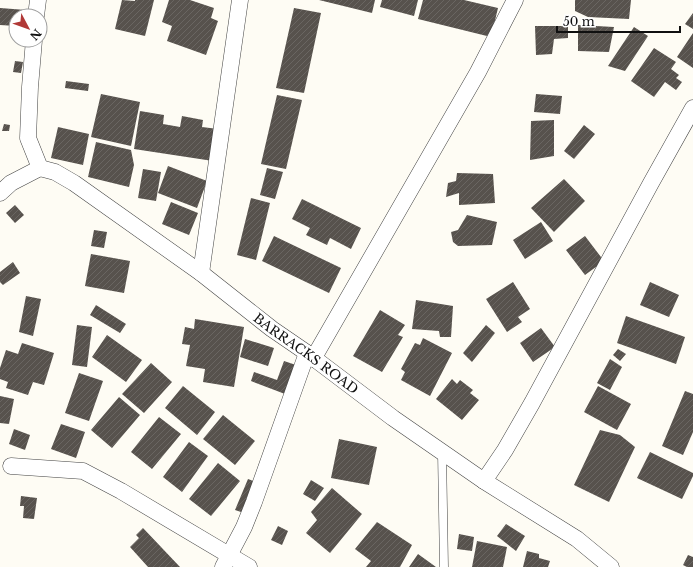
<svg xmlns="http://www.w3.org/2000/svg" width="693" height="567" font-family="'Libre Baskerville',serif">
	<defs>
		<pattern id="building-hatch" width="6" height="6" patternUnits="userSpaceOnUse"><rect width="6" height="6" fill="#57524d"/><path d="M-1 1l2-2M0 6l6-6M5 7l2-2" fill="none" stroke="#6a6662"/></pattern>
	</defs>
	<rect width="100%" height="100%" fill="#fefcf4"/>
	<path fill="url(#building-hatch)" d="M122 0 135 1V0H154L145 36 115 29Z
		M169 0H190L214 8 211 18 218 21 206 55 167 41 172 26 162 22Z
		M319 0H375L372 13Z
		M382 0H418L414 16 380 7Z
		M423 0H464L498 8 491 37 418 19Z
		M575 0H631L629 19 588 17 575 11Z
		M0 8 26 10V16H16V26L0 25Z
		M294 8 321 13 304 93 276 88Z
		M693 13V29L685 24Z
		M578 25 614 27 609 52 578 51Z
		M535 26H568V38L554 39 552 54 536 55Z
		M634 27 648 36 625 71 608 66Z
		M693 33V68L677 57Z
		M654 48 676 62 671 69 679 75 676 78 682 82 676 90 665 82 654 97 631 81Z
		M15 61 23 62 21 73 13 72Z
		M66 81 89 84 88 91 65 88Z
		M101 94 140 102 131 146 91 137Z
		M536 94 562 96 560 114 534 112Z
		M277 95 302 100 286 169 261 164Z
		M140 111 164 115 163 124 180 127 182 116 203 120 202 127 218 129 213 161 134 149Z
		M554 120V156L530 160 531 121Z
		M4 124 10 125 9 131H2Z
		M584 125 595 134 574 159 564 151Z
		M58 127 89 134 83 165 51 158Z
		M96 142 131 150 134 165 129 187 88 177Z
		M168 166 207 181 197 208 158 193Z
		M267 168 283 172 275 199 260 195Z
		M143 169 161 172 156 201 138 198Z
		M457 173 493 174 495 203 459 205V193L446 197 448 183 456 181Z
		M564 179 585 201 554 232 531 208Z
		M251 198 270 203 256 260 237 255Z
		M302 199 361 228 351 249 330 238 327 245 306 235 310 228 292 219Z
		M171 202 198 213 189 235 162 224Z
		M15 205 24 215 15 223 6 213Z
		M467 215 497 222 492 245 458 246 453 242 451 232 458 230Z
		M541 222 553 241 525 259 513 240Z
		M94 230 107 232 104 248 91 246Z
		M274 236 341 268 329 293 262 261Z
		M585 236 604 261 585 275 566 250Z
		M91 254 130 261 124 293 85 286Z
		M13 262 20 273 3 285 0 282V272Z
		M513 282 530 309 518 317 522 322 507 332 486 299Z
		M650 282 679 295 669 317 640 305Z
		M26 296 41 299 33 336 19 332Z
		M416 300 453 306 451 337H440L439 331 412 329Z
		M96 305 126 324 120 333 90 315Z
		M380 310 405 325 398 335 403 337 382 372 353 356Z
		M626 316 685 337 676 364 617 343Z
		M195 319 244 327 234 387 203 382 205 369 186 366 190 345 182 344 185 327 194 329Z
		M77 325 92 327 87 367 72 365Z
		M486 325 495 333 472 362 463 353Z
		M541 328 555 347 533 362 520 343Z
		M107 335 142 360 126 382 92 357Z
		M423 338 452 353 430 396 401 380 405 372 401 369 415 343 420 345Z
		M245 339 274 348 268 366 240 357Z
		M22 343 54 353 44 385 33 382 28 395 6 388 8 382 0 379V368L6 350 18 354Z
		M618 349 626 354 620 361 613 355Z
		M610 359 622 367 610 390 597 383Z
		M284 361 296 365 285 394 251 381 254 372 277 380Z
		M151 363 172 382 144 413 122 394Z
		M79 373 103 381 89 421 65 413Z
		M452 379 457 384 460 380 473 390 470 393 479 400 462 420 436 399Z
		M183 386 215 412 197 435 165 408Z
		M598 386 631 404 617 430 584 412Z
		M685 391 693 394V432L683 455 662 446Z
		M0 396 14 399 9 424 0 423Z
		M119 397 140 415 112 448 91 430Z
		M223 415 255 441 235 465 203 439Z
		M159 417 181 434 152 469 131 452Z
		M61 424 85 432 76 458 51 449Z
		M14 429 30 435 25 450 9 444Z
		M600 430 620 435 635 447 609 502 574 485Z
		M339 439 377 447 369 485 331 478Z
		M189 442 208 456 182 492 163 477Z
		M650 452 693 473V476L682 499 637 478Z
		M218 463 240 481 211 516 189 499Z
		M248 479 256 482 244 513 235 510Z
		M311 480 324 488 315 501 303 494Z
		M332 488 362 514 330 553 306 533 317 520 311 512Z
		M21 496 37 498 34 519 23 518 24 506H20Z
		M377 522 412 545 400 567H366L371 561 355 549Z
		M506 524 525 536 516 551 497 536Z
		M278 526 288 531 282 545 271 540Z
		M143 528 180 567H148L130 547 139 538 136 535Z
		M459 534 474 537 472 551 457 549Z
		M477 541 507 547 503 567H472Z
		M527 551 539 554V558L550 561 548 567H523Z
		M418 554 436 567H409Z
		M688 555 693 557V567H687L683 565Z"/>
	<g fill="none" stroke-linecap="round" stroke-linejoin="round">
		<defs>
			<path id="service" d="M442 452 444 567"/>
			<g id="minor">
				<path d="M36 16 38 0"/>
				<path d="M34 40 30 87 28 138 40 168"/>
				<path id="s1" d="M0 193 11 183 40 168 55 172 74 183 201 273 272 329 307 353 393 418 484 481 577 539 611 567"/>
				<path d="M201 273 240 0"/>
				<path d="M313 359 478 72 515 0"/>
				<path d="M11 466 83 471 121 491 249 567"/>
				<path d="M484 481 505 450 532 403 651 183 693 108"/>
				<path d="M223 567 244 527 254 502 307 353"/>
			</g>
		</defs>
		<use href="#service" stroke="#434343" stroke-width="9"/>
		<use href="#minor" stroke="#434343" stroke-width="17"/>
		<use href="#service" stroke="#fff" stroke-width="8"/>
		<use href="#minor" stroke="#fff" stroke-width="16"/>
	</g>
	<g text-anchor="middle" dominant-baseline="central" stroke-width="4" stroke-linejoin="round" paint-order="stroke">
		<g font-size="13" fill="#101010" stroke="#fff">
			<text stroke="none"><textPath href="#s1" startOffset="373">BARRACKS ROAD</textPath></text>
		</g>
	</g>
	<g transform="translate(28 28) rotate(131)"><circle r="19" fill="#ffffff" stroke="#9f9f9f"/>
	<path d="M0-3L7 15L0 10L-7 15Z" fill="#b13937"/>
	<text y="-6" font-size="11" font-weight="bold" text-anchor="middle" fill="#101010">N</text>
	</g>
	<path d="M557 26v6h123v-6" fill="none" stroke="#101010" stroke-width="2"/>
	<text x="563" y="26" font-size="12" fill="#101010" stroke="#ffffff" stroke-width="3" paint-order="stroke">50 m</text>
</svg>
